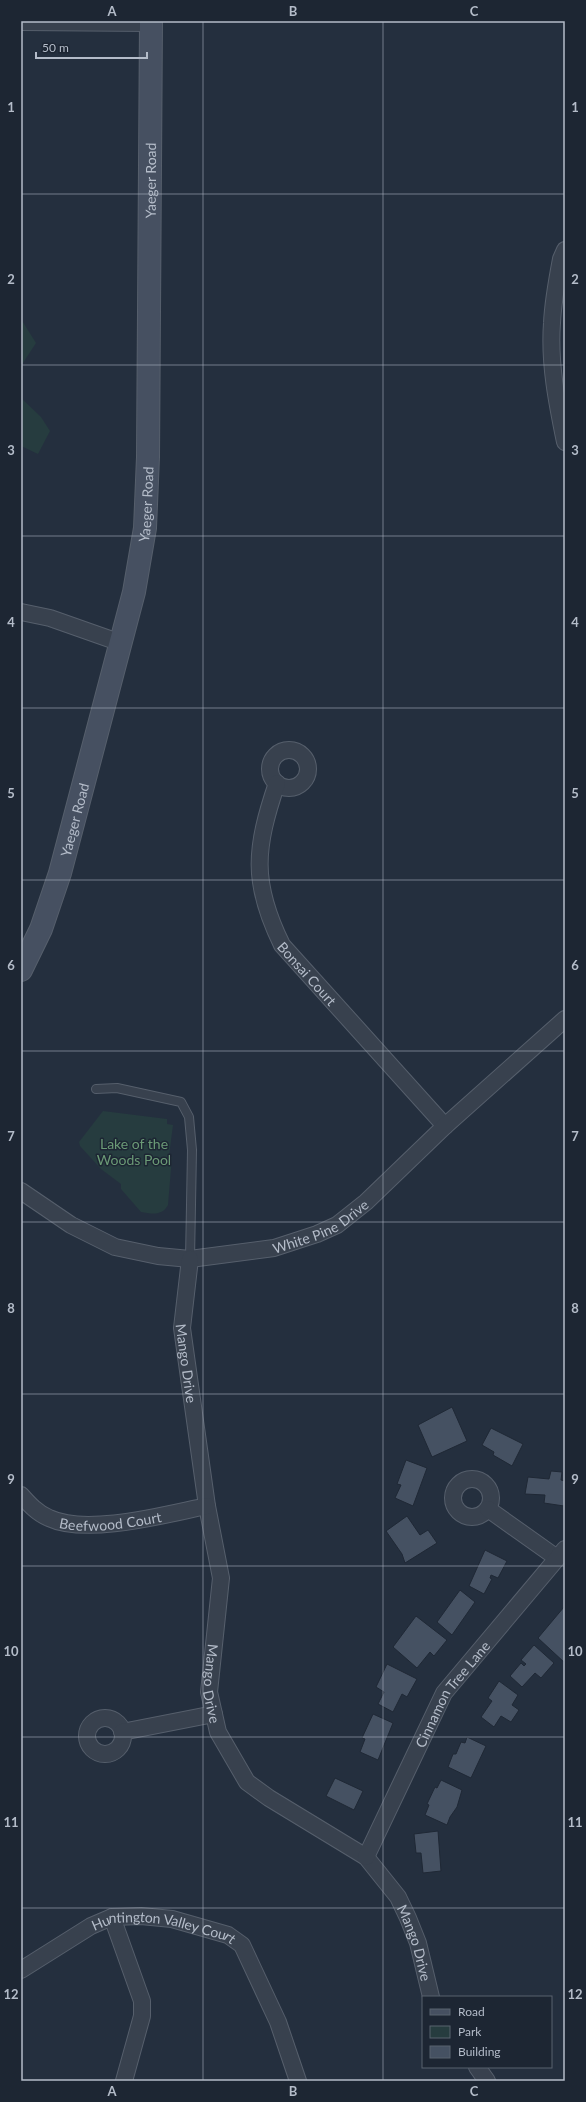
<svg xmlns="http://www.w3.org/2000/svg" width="586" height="2102" font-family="Lato,sans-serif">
	<rect width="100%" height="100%" fill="#242f3e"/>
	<path fill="#263c3f" d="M21 319 36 343 21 366Z
		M21 398 41 417 50 431 38 454 21 446Z
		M103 1111 167 1119V1124L173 1125 169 1156 172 1157 168 1205C162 1216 152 1214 141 1212L121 1189V1184L101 1169 80 1146 79 1142Z"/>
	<path fill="#455162" stroke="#1f2835" d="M452 1407 467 1441 432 1457 418 1425Z
		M491 1428 523 1444 512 1466 493 1455 494 1452 482 1445Z
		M406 1460 427 1468 413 1506 395 1498 401 1485 397 1484Z
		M551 1471 562 1472 561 1480 565 1481 564 1506 544 1503 545 1495 525 1494 528 1477 549 1479Z
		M407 1516 420 1535 428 1530 437 1543 405 1563 402 1554 386 1531Z
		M485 1550 507 1561 498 1578 491 1575 490 1578 492 1579 484 1594 469 1586Z
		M460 1590 475 1602 452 1635 437 1622Z
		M564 1607 565 1608V1663L538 1638Z
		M416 1616 447 1640 434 1656 430 1652 417 1668 393 1647Z
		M534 1645 554 1663 541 1678 535 1673 522 1687 510 1676 521 1663 524 1666 526 1664 521 1660Z
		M387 1664 417 1679 407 1697 402 1694 393 1712 378 1704 384 1692 376 1687Z
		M499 1681 518 1695 512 1705 519 1710 511 1722 501 1716 494 1727 481 1717 492 1701 488 1698Z
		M373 1714 393 1723 378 1760 360 1752 365 1739 362 1738Z
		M467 1737 486 1746 471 1778 448 1767 453 1754H456L461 1742 465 1743Z
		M335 1778 363 1791 354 1810 326 1796Z
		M441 1780 462 1790 457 1807 450 1817 447 1825 425 1815 429 1805 427 1804 435 1787 437 1788Z
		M438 1831 441 1871 423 1873 421 1853H416L414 1834Z"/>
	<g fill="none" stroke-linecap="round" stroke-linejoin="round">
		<defs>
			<path id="lane" d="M96 1089 117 1088 181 1102 189 1117 192 1150 190 1259"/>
			<g id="street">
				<path d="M21 22 151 23"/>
				<path d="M565 250 561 259C557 280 553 301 552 323 549 363 557 403 565 442"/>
				<path d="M21 612 50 618 121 643"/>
				<circle cx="289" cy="769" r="19"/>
				<path id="s1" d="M277 783C255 848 251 882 282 945L445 1126"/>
				<path id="s2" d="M21 1191 71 1225 115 1247 158 1256 190 1259 274 1248 317 1234 337 1225 366 1202 445 1126 565 1019"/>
				<path id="s3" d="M190 1259 182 1328 207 1506 221 1578 209 1692 218 1732 247 1782 269 1798 366 1857 398 1897 408 1918 418 1943 431 1997"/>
				<circle cx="472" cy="1498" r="19"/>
				<path id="s4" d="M21 1495C29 1504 37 1513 49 1518 87 1536 167 1514 207 1506"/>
				<path d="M488 1509 557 1558"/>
				<circle cx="105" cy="1736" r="18"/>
				<path d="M122 1732 214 1714"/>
				<path id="s5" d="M366 1857 444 1693 565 1549"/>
				<path d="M112 1917 142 2001V2016L124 2081"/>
				<path id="s6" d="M21 1970 91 1926 112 1917 141 1916 172 1919 228 1935 242 1945 278 2022 298 2081"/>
				<path d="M477 2067 487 2081"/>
			</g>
			<g id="secondary">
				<path id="s7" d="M21 970 41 929 60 873 134 592 145 528 148 457 151 21"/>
			</g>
		</defs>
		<use href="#lane" stroke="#565f6c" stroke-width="10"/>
		<use href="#street" stroke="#565f6c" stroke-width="18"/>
		<use href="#secondary" stroke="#565f6c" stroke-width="24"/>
		<use href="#lane" stroke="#38414e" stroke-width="8"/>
		<use href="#street" stroke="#38414e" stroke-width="16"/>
		<use href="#secondary" stroke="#465061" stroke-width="22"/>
	</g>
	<path fill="none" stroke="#b4bcc9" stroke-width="1" stroke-opacity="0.55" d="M203 21V2081M383 21V2081M21 194H565M21 365H565M21 536H565M21 708H565M21 880H565M21 1051H565M21 1222H565M21 1394H565M21 1566H565M21 1737H565M21 1908H565"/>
	<g text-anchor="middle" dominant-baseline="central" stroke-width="3" stroke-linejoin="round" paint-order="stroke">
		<g font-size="14" fill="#b4bcc9" stroke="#1d2633">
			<text stroke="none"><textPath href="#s7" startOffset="808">Yaeger Road</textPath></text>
			<text stroke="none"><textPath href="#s7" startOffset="484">Yaeger Road</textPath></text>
			<text stroke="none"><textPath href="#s7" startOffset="160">Yaeger Road</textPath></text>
			<text stroke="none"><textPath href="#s1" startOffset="206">Bonsai Court</textPath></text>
			<text stroke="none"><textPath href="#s2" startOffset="322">White Pine Drive</textPath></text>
			<text stroke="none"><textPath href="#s3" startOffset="105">Mango Drive</textPath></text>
			<text stroke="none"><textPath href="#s4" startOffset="99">Beefwood Court</textPath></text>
			<text stroke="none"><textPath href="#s3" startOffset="429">Mango Drive</textPath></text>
			<text stroke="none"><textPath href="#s5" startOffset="185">Cinnamon Tree Lane</textPath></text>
			<text stroke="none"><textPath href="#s6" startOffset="158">Huntington Valley Court</textPath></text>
			<text stroke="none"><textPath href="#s3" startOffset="777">Mango Drive</textPath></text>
		</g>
		<g font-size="14" fill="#6b9a76" stroke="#1d2633">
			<text x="134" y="1143">Lake of the<tspan x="134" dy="16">Woods Pool</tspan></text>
		</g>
	</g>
	<rect width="586" height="2102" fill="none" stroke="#1d2633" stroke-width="44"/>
	<rect x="422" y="1996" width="130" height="72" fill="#1d2633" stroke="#59626f"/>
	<rect x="430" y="2009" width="20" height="6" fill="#465061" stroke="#59626f"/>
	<text x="458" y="2016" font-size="12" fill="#b4bcc9">Road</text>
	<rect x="430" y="2026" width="20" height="12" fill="#263c3f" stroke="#59626f"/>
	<text x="458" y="2036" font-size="12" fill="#b4bcc9">Park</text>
	<rect x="430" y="2046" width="20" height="12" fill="#455162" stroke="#59626f"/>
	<text x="458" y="2056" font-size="12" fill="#b4bcc9">Building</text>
	<path d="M36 52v6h111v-6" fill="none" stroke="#b4bcc9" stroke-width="2"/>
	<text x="42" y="52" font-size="12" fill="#b4bcc9" stroke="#1d2633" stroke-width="3" paint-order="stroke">50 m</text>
	<rect x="22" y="22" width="542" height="2058" fill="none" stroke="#b4bcc9" stroke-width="1.5"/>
	<g font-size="13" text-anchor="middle" font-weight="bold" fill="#b4bcc9">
		<text x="112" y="16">A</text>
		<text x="293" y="16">B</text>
		<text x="474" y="16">C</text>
		<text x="11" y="112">1</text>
		<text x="575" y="112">1</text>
		<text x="11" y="284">2</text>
		<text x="575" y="284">2</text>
		<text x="11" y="455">3</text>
		<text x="575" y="455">3</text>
		<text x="11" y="627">4</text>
		<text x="575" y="627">4</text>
		<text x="11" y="798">5</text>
		<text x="575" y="798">5</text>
		<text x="11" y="970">6</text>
		<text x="575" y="970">6</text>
		<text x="11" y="1141">7</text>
		<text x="575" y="1141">7</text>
		<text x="11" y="1313">8</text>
		<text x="575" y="1313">8</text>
		<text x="11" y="1484">9</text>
		<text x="575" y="1484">9</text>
		<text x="11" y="1656">10</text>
		<text x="575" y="1656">10</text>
		<text x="11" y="1827">11</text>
		<text x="575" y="1827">11</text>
		<text x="11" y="1999">12</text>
		<text x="575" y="1999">12</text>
		<text x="112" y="2096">A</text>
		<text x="293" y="2096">B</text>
		<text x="474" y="2096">C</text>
	</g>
</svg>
